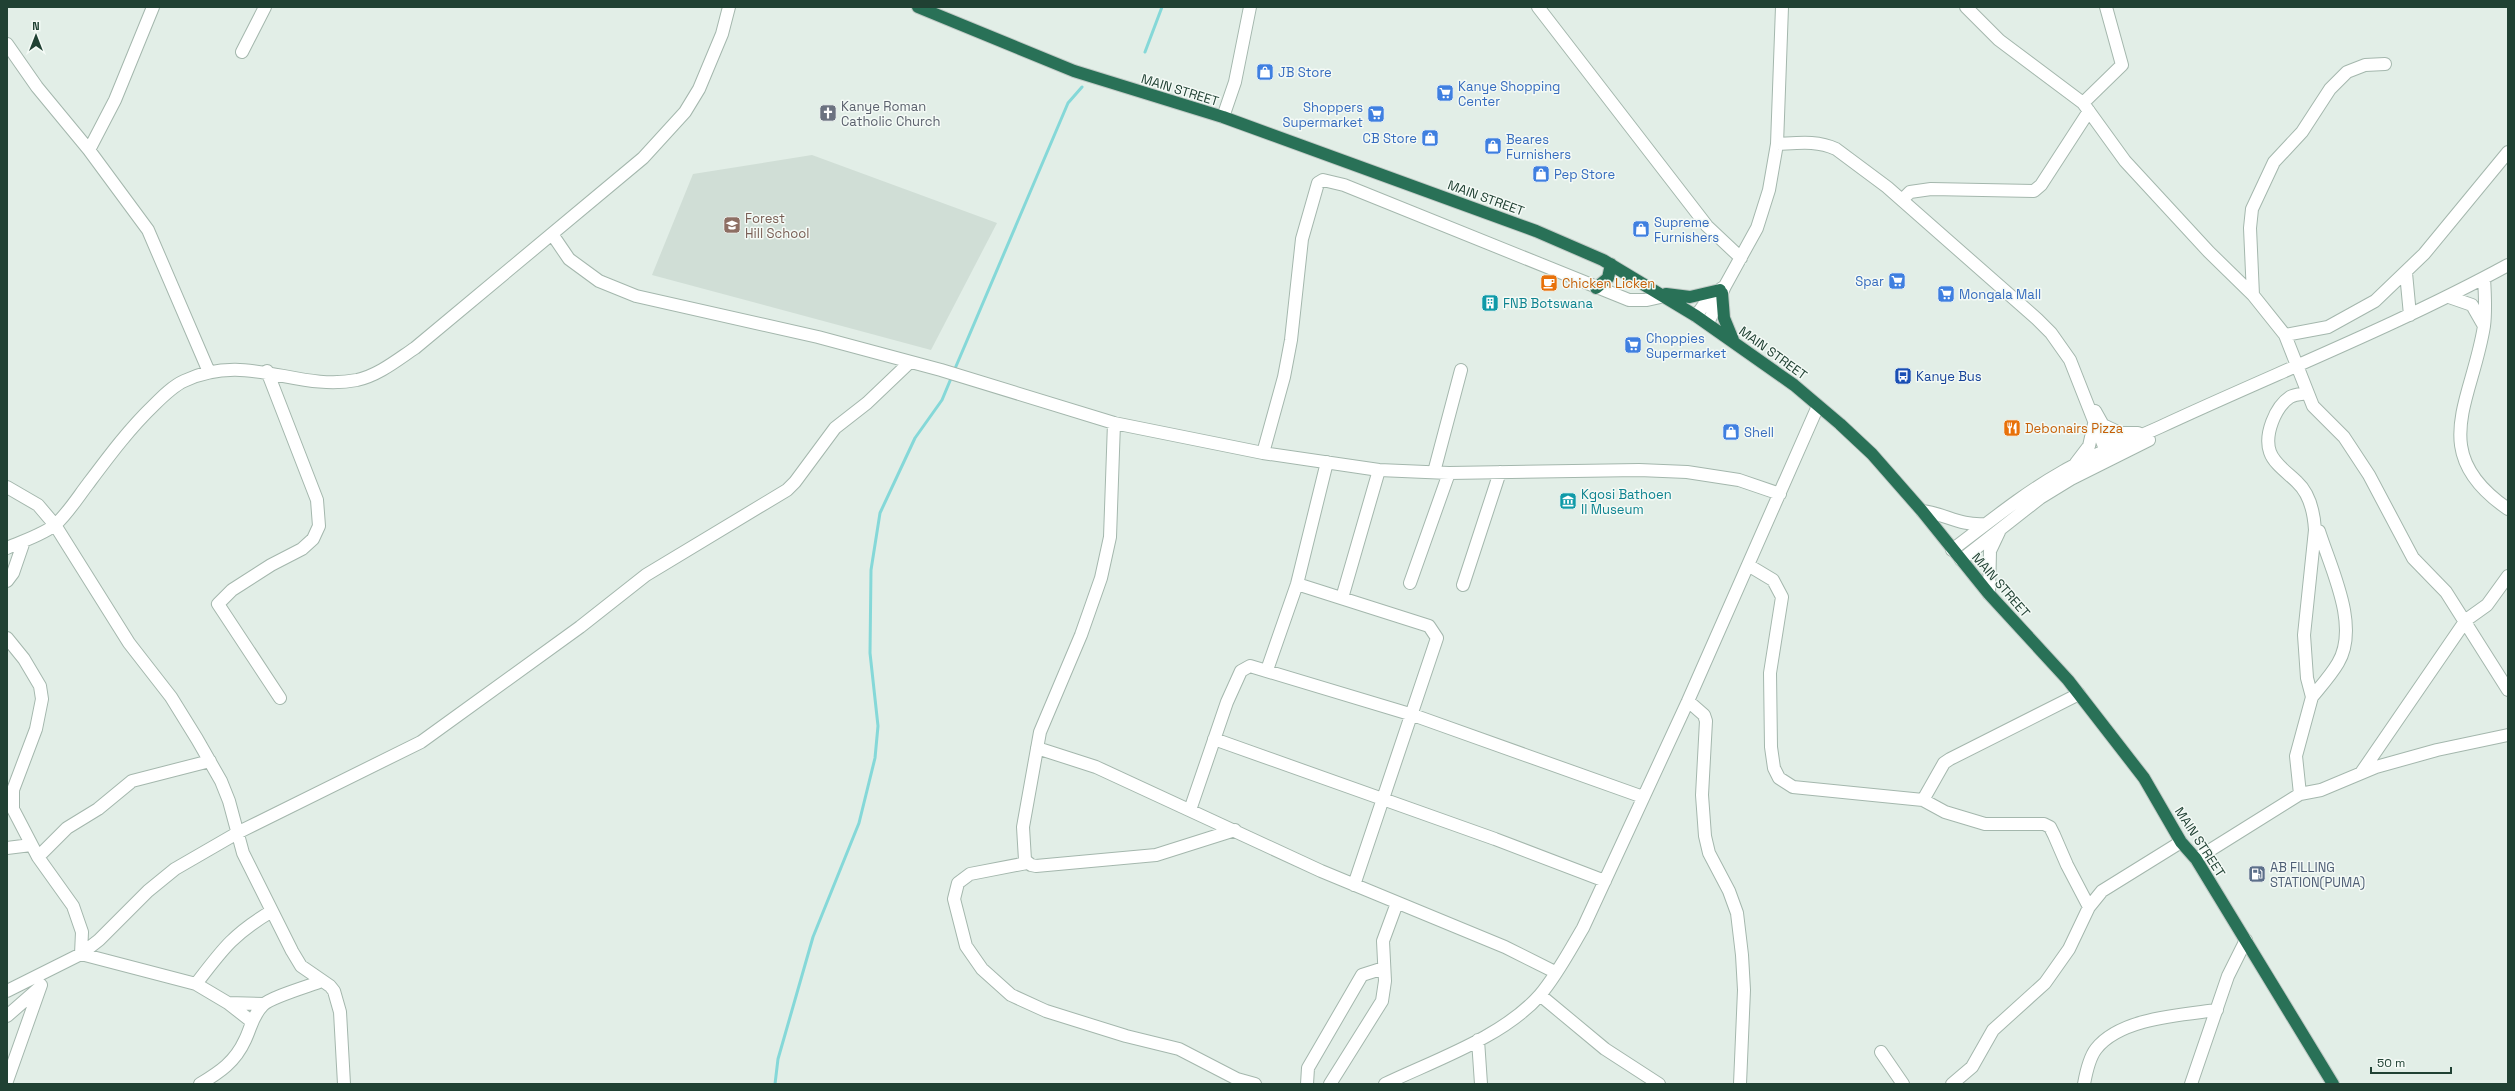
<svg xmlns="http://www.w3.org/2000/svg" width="2515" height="1091" font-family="'Space Grotesk',sans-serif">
	<rect width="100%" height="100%" fill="#e2eee7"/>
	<path fill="#d0ded6" d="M812 155 997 223 931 350 652 275 693 174Z"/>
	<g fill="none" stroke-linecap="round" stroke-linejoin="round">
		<path stroke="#85d8d8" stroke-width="3" d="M1145 52 1162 7
			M954 371 1068 103 1082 87
			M775 1084 778 1059 813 937 859 823 875 758 878 726 870 653 871 570 880 513 915 438 942 400 952 376"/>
		<defs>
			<path id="minor" d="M1538 7 1707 226 1741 258
				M1966 7 1999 40 2083 103 2125 161 2209 252 2253 295 2285 335 2313 406 2344 437 2369 475 2413 558 2446 592 2508 690
				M7 44 37 87 89 150 148 230 209 372
				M242 52 265 7
				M2083 103 2122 65 2106 7
				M1223 117 1235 82 1250 7
				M1777 144C1798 143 1817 140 1836 149L1887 187 2037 319 2051 333 2070 360 2109 459
				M89 150 115 100 153 7
				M1902 200 1910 192 1931 189 2034 191 2041 185 2089 111
				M552 234 569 259 599 281 636 296 818 337 941 370 1114 423 1263 453 1379 470 1449 473 1639 470 1687 472 1739 480 1780 494
				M2406 273 2410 315
				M2484 278C2485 294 2486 311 2484 326 2472 402 2426 453 2508 509
				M2253 295 2250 228 2252 209 2274 162 2302 132 2330 89 2347 72 2365 65 2385 64
				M2449 297 2472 305 2484 326
				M1696 316 1706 302 1722 288
				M1708 323 1725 286 1757 228 1769 190 1777 144 1782 7
				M2285 335 2328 327 2375 301 2424 254 2508 152
				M267 371 317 500 319 526 313 539 302 549 271 565 232 590 218 604 280 698
				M2095 411 2118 452
				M1114 423 1110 537 1101 578 1081 635 1040 732 1023 827 1025 860 1031 865 1036 866 1156 855 1235 830
				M2103 425 2120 433H2138
				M1263 453 1284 377 1291 340 1302 239 1318 183 1323 180 1344 185 1629 300H1647L1665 296
				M2076 463 2089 446 2094 424
				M1434 472 1461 370
				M7 487 38 505 55 525 129 643 171 697 197 739 221 781 229 801 243 853 292 951 301 966 330 986 334 991 340 1012 344 1084
				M1922 511C1947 514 1958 526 1986 524
				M7 548C22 541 43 535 56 524 68 513 78 497 88 484 109 456 129 429 154 405 163 396 173 386 184 381 247 351 297 392 357 380 379 375 397 360 415 348L643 158 685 112 699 89 722 34 729 7
				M1952 550C1988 523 2023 494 2062 472 2093 454 2127 442 2160 427 2276 373 2396 326 2508 265
				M1961 560 2040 498 2071 479 2149 440
				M1748 565 1773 580 1782 597 1770 673 1771 747 1774 768 1779 778 1793 787 1923 800 1945 812 1985 824H2044L2050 827 2054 835 2067 865 2089 907
				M7 581 13 573 24 541
				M1410 583 1449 473
				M1297 584 1429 626 1437 638 1354 885
				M1463 585 1500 472
				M1989 594 1990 551 1999 532
				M1342 598 1379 470
				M7 638 24 659 40 686 42 699 36 729 13 790V809L38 857 73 906 82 932 81 954 196 984 228 1003 251 1021
				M1267 670 1297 584 1327 462
				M2312 697C2321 686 2331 675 2338 663 2360 626 2331 569 2319 531L2315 530
				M1688 701 1704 715 1706 721 1702 795 1705 836 1709 853 1729 891 1737 913 1742 955 1744 990 1740 1084
				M1214 739 1495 839 1605 881
				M1037 748 1096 767 1321 871 1505 947 1555 972
				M2361 773 2466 620 2487 605 2508 576
				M2300 794 2296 756 2312 697 2307 678 2304 635 2315 530C2314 513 2310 494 2297 482 2288 473 2274 464 2270 452 2264 435 2275 407 2290 397 2295 394 2303 394 2308 393
				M1923 800 1944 763 1950 759 2079 694
				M1190 810 1227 702 1241 671 1250 666 1413 715 1643 797
				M7 848 31 845
				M38 857 67 828 98 809 132 781 210 761
				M2196 859 2300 794 2321 790 2376 767 2437 750 2508 735
				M1027 863 970 874 958 883 954 899 966 946 982 969 1011 995 1046 1011 1126 1036 1179 1049 1237 1079 1255 1084
				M196 984C222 950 233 934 272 911
				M7 991 81 954 99 940 148 891 175 869 239 832 421 742 580 627 646 575 787 490 795 482 835 428 867 403 909 363
				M1540 995 1605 1049 1659 1084
				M228 1003 264 1004
				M7 1016 39 988
				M1478 1040 1481 1084
				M1881 1052 1903 1084
				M7 1081 41 985
				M200 1084C220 1072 235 1062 245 1040 251 1028 252 1016 263 1005 271 997 309 986 322 981
				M1307 1084 1308 1068 1362 975 1384 968
				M1330 1084 1382 1001 1385 981 1383 941 1397 903
				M1385 1084C1435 1060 1503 1037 1540 995 1557 975 1570 950 1583 928L1688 701 1818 406
				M1952 1084 1972 1067 1993 1030 2045 983 2069 949 2089 907 2102 891 2181 842
				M2084 1084C2086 1073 2089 1058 2096 1049 2120 1018 2181 1015 2217 1010
				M2191 1084 2228 976 2246 940"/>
			<path id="highway" d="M918 7 1074 71 1223 117 1536 231 1603 260 1696 316 1794 385 1840 424 1872 454 1922 511 1989 594 2068 680 2144 778 2181 842 2196 859 2333 1084
				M1596 288 1608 278 1611 264
				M1722 293 1724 318 1733 340
				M1666 294 1690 297 1720 290"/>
		</defs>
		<use href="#minor" stroke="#a4b7ad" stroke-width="14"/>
		<use href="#highway" stroke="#c1cac6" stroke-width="14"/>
		<use href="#minor" stroke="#fff" stroke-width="12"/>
		<use href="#highway" stroke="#297157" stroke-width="12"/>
	</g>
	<defs>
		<symbol id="shop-square" viewBox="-11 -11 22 22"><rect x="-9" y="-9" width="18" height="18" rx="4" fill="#3f7fe0" stroke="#f4faf6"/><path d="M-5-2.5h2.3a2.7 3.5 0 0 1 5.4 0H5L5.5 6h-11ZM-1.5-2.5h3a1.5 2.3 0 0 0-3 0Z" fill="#fff"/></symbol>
		<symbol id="supermarket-square" viewBox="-11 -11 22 22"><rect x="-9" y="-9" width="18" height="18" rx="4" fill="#3f7fe0" stroke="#f4faf6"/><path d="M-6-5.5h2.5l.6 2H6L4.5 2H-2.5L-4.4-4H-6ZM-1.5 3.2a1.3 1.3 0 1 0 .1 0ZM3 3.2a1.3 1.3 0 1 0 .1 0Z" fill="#fff"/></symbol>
		<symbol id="church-square" viewBox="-11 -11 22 22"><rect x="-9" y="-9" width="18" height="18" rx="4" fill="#6b7280" stroke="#f4faf6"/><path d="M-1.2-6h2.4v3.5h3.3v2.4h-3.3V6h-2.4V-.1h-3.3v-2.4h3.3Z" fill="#fff"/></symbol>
		<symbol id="school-square" viewBox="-11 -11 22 22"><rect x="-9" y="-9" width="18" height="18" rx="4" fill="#8d6e63" stroke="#f4faf6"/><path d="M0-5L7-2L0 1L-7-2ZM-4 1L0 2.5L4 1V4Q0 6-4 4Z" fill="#fff"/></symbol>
		<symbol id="cafe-square" viewBox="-11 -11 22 22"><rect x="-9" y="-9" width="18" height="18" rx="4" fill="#e8710a" stroke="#f4faf6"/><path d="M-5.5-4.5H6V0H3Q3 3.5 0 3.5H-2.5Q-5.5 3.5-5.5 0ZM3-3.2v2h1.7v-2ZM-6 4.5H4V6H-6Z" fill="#fff"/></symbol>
		<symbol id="building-square" viewBox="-11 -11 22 22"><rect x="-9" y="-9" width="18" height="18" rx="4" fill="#0f9aa8" stroke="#f4faf6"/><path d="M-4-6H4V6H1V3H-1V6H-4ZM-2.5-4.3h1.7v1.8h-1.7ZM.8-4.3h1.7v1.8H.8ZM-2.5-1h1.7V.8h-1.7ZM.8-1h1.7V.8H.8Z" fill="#fff"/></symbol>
		<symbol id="bus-square" viewBox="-11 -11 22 22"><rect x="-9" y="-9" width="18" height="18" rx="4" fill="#1a4fb4" stroke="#f4faf6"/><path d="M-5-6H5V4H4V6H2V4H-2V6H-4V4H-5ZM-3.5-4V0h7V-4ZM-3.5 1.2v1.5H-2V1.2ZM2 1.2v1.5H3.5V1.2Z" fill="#fff"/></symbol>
		<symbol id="restaurant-square" viewBox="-11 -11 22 22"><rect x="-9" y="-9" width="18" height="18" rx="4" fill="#e8710a" stroke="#f4faf6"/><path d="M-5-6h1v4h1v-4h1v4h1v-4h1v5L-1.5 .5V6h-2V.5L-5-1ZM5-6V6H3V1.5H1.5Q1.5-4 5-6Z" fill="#fff"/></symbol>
		<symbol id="museum-square" viewBox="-11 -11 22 22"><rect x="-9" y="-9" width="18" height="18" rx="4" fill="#0f9aa8" stroke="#f4faf6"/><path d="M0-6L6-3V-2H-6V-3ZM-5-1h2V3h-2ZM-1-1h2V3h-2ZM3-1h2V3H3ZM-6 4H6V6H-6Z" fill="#fff"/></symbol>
		<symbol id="fuel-square" viewBox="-11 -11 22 22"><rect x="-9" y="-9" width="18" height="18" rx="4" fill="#5c6f8a" stroke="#f4faf6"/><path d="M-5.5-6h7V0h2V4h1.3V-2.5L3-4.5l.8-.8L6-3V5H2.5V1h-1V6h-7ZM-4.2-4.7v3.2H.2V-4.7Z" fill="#fff"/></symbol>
	</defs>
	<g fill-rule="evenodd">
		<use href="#shop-square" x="1255" y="62" width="20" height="20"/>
		<use href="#supermarket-square" x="1435" y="83" width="20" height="20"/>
		<use href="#church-square" x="818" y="103" width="20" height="20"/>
		<use href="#supermarket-square" x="1366" y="104" width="20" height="20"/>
		<use href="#shop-square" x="1420" y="128" width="20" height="20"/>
		<use href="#shop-square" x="1483" y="136" width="20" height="20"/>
		<use href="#shop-square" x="1531" y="164" width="20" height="20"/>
		<use href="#school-square" x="722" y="215" width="20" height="20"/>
		<use href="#shop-square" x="1631" y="219" width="20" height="20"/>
		<use href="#supermarket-square" x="1887" y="271" width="20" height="20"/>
		<use href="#cafe-square" x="1539" y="273" width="20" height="20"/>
		<use href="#supermarket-square" x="1936" y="284" width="20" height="20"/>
		<use href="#building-square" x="1480" y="293" width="20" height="20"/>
		<use href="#supermarket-square" x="1623" y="335" width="20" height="20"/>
		<use href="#bus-square" x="1893" y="366" width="20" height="20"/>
		<use href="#restaurant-square" x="2002" y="418" width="20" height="20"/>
		<use href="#shop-square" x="1721" y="422" width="20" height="20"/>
		<use href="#museum-square" x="1558" y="491" width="20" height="20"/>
		<use href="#fuel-square" x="2247" y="864" width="20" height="20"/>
	</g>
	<g text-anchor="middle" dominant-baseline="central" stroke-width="3" stroke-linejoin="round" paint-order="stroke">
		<g font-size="13" fill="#366cbe" stroke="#f4faf6" text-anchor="start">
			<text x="1278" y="72">JB Store</text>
			<text x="1458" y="86">Kanye Shopping<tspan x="1458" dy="15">Center</tspan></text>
			<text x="1363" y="107" text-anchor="end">Shoppers<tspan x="1363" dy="15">Supermarket</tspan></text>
			<text x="1417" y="138" text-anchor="end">CB Store</text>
			<text x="1506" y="139">Beares<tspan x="1506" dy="15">Furnishers</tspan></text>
			<text x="1554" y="174">Pep Store</text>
			<text x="1654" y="222">Supreme<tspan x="1654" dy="15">Furnishers</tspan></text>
			<text x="1884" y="281" text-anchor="end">Spar</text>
			<text x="1959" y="294">Mongala Mall</text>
			<text x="1646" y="338">Choppies<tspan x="1646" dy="15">Supermarket</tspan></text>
			<text x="1744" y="432">Shell</text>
		</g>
		<g font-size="13" fill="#204133" stroke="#f4faf6">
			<text transform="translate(1180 90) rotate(17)">MAIN STREET</text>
			<text transform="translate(1486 198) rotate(20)">MAIN STREET</text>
			<text transform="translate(1773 353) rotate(36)">MAIN STREET</text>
			<text transform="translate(2001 585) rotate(49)">MAIN STREET</text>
			<text transform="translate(2200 842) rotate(57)">MAIN STREET</text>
		</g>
		<g font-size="13" fill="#5b616d" stroke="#f4faf6" text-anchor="start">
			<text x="841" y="106">Kanye Roman<tspan x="841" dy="15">Catholic Church</tspan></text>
		</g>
		<g font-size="13" fill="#785e54" stroke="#f4faf6" text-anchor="start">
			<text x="745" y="218">Forest<tspan x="745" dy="15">Hill School</tspan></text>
		</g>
		<g font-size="13" fill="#c56008" stroke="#f4faf6" text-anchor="start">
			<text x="1562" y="283">Chicken Licken</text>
			<text x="2025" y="428">Debonairs Pizza</text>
		</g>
		<g font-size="13" fill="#0d838f" stroke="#f4faf6" text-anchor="start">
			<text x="1503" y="303">FNB Botswana</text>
			<text x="1581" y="494">Kgosi Bathoen<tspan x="1581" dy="15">II Museum</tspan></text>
		</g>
		<g font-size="13" fill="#164399" stroke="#f4faf6" text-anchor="start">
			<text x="1916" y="376">Kanye Bus</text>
		</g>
		<g font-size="13" fill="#4e5e75" stroke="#f4faf6" text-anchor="start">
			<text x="2270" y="867">AB FILLING<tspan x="2270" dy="15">STATION(PUMA)</tspan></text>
		</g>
	</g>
	<rect width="2515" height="1091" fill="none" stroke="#204133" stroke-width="16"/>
	<g transform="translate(36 36)" stroke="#f4faf6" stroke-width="3" paint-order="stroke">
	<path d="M0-3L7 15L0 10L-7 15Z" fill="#204133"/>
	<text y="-6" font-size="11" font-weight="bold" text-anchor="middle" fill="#204133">N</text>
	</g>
	<path d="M2371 1067v6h80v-6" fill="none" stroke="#204133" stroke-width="2"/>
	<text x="2377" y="1067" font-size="12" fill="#204133" stroke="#f4faf6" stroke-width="3" paint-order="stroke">50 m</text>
</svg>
